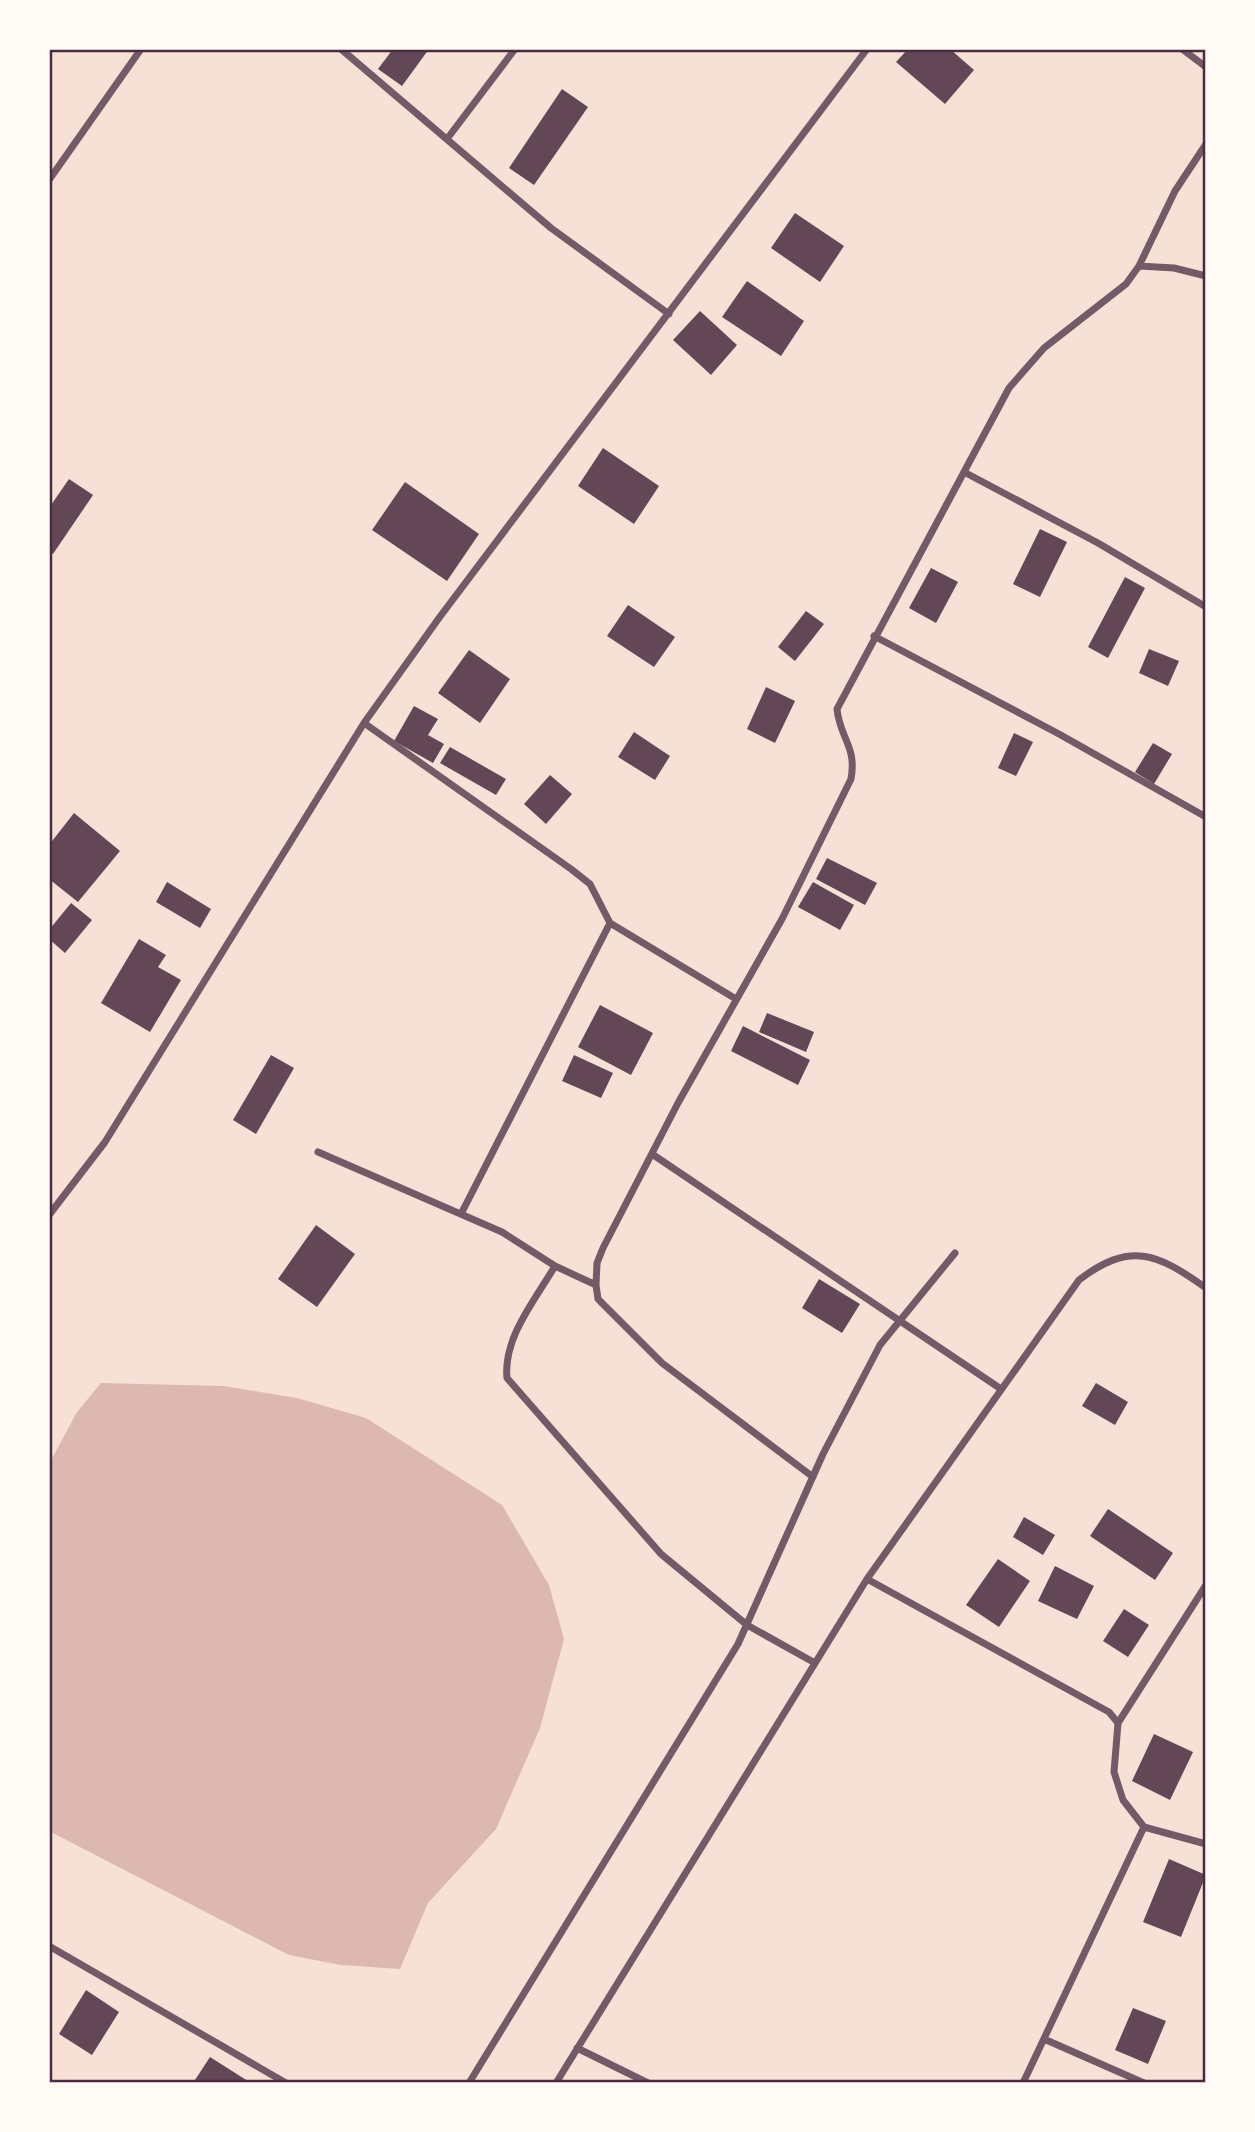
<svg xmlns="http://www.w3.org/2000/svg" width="1255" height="2132" viewBox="0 0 1255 2132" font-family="'PT Sans',sans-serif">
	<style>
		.water { fill: #dcb8b0 }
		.building { fill: #644757 }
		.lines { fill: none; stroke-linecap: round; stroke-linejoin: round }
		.minor { stroke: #755966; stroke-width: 7 }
		.neatline { fill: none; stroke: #4a2c40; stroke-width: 2.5 }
	</style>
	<rect width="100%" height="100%" fill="#f7e1d7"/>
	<path class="water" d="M101 1383 223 1386 297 1398 366 1418 502 1505 549 1585 564 1639 540 1728 496 1829 428 1903 400 1969 341 1965 289 1955 49 1831V1464L77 1412Z"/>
	<path class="building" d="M393 49H429L402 86 378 69Z
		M908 49H950L974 70 945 104 896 62Z
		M562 89 588 107 534 185 509 168Z
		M795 213 844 246 820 282 771 248Z
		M747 281 804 321 781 356 722 317Z
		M700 311 737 345 711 375 673 340Z
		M603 448 659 486 634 524 578 486Z
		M69 479 93 495 53 554 49 551V508Z
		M405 482 479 534 447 581 372 530Z
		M1040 529 1067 542 1040 597 1013 584Z
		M931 568 958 582 936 623 909 608Z
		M1125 577 1145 588 1108 658 1088 647Z
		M628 605 675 637 654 667 607 636Z
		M806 611 824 624 795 661 778 647Z
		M1149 649 1179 661 1168 686 1139 673Z
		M469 650 510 679 480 723 438 693Z
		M766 687 795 701 775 743 747 729Z
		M414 706 438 719 428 735 444 744 433 763 394 741Z
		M634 732 670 756 655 780 618 757Z
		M1014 733 1033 742 1016 776 998 768Z
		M1153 743 1172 754 1154 784 1135 772Z
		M450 747 506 779 496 795 440 763Z
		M550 775 572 794 546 824 524 804Z
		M74 813 120 851 78 902 49 879V845Z
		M827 858 877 883 865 905 816 879Z
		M167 882 211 909 200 928 156 902Z
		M813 882 854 905 840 930 798 907Z
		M71 903 92 920 65 953 49 939V930Z
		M139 939 166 955 158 967 181 980 150 1032 101 1003Z
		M600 1005 653 1033 631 1075 578 1047Z
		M767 1013 814 1032 806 1052 759 1032Z
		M743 1026 810 1060 798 1085 731 1051Z
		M271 1055 294 1068 256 1134 233 1120Z
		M574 1055 613 1073 601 1098 562 1081Z
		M316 1225 355 1254 317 1307 278 1279Z
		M819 1279 860 1304 842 1333 802 1308Z
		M1096 1383 1128 1402 1115 1425 1082 1406Z
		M1108 1509 1173 1553 1155 1580 1090 1536Z
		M1024 1517 1055 1535 1043 1555 1013 1537Z
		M998 1559 1030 1581 999 1627 966 1605Z
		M1055 1566 1094 1586 1077 1619 1038 1601Z
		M1124 1609 1149 1625 1128 1657 1103 1641Z
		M1154 1734 1193 1752 1170 1800 1132 1781Z
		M1169 1859 1206 1875 1181 1937 1143 1922Z
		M86 1990 119 2012 92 2055 59 2034Z
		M1133 2008 1166 2021 1148 2064 1115 2050Z
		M210 2057 251 2083H193Z"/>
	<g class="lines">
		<path class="minor" d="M341 49 551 228 669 314
			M1182 49 1206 67
			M447 139 515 49
			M49 180 141 49
			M1139 266 1174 268 1206 276
			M964 472 1098 543 1206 607
			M874 636 1059 734 1206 817
			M364 723 571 869 590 884 610 923 736 999
			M318 1152 502 1232 555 1266 596 1285
			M652 1154 1001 1389
			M461 1214 610 923
			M49 1215 105 1142 364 723 439 618 867 49
			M555 1266C535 1300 503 1338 507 1378L661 1554 747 1625 815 1663
			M813 1477 662 1363 598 1299 596 1285 597 1263 603 1248 678 1103 782 919 851 779C857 746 840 739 837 709L1009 388 1044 348 1126 284 1139 266 1175 191 1206 144
			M867 1579 1109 1712 1118 1723 1114 1772 1123 1800 1144 1827 1206 1844
			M1118 1723 1206 1585
			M49 1946 286 2083
			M1044 2039 1144 2083
			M577 2048 648 2083
			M469 2083 738 1644 823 1454 880 1345 955 1253
			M556 2083 867 1579 1079 1280C1130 1241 1157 1253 1206 1288
			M1023 2083 1144 1827"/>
	</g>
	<rect width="1255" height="2132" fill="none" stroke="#fffaf5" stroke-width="102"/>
	<rect x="51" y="51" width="1153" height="2030" class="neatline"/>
</svg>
